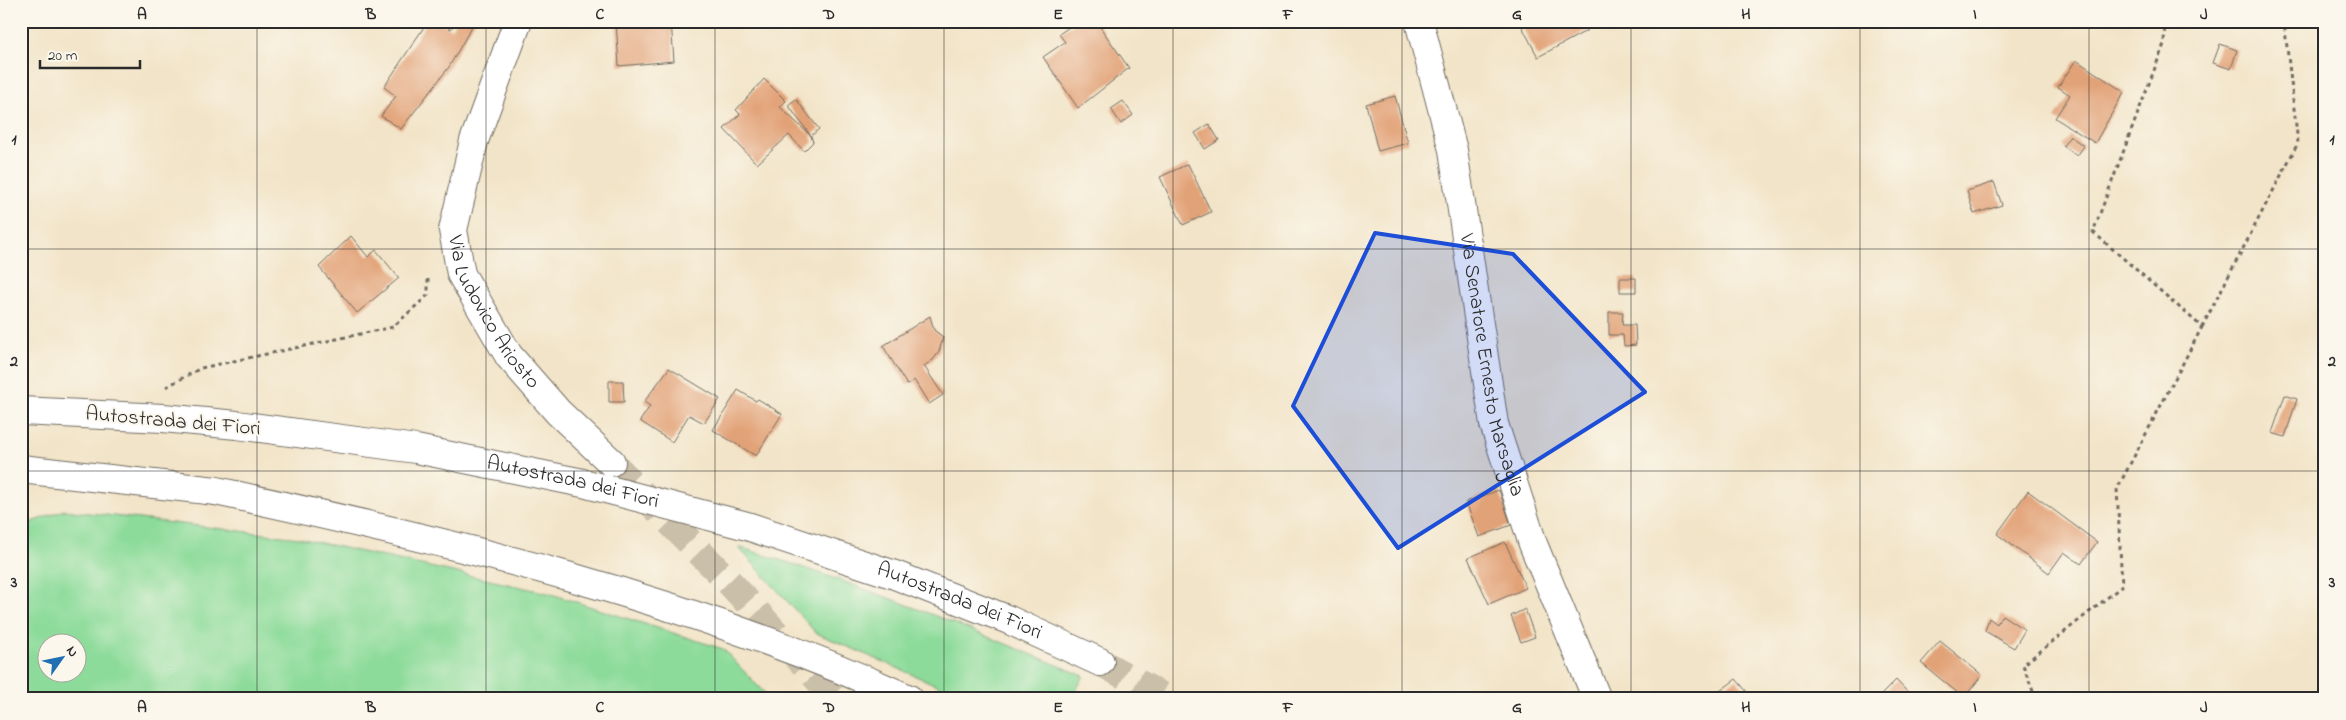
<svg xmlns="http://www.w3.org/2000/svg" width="2346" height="720" viewBox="0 0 2346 720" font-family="'Indie Flower',sans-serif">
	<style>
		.green { fill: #8cdb9a; stroke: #5c8362; fill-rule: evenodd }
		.building { fill: #e2a277 }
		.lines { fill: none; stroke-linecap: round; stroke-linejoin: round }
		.tertiary-tunnel { stroke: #cabfa9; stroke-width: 28; stroke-dasharray: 28 14; stroke-linecap: butt }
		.motorway-tunnel { stroke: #cabfa9; stroke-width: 28; stroke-dasharray: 28 14; stroke-linecap: butt }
		.tertiary-casing { stroke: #716c62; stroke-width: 30 }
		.motorway-casing { stroke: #716c62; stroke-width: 30 }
		.path { stroke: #716c62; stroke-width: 3; stroke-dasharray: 4 4; stroke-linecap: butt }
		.tertiary { stroke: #fff; stroke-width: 28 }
		.motorway { stroke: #fff; stroke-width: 28 }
		.motorway-bridge-casing { stroke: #716c62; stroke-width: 30; stroke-linecap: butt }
		.motorway-bridge { stroke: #fff; stroke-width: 28 }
		.marked { fill: #1d4ed8; fill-opacity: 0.2; stroke: #1d4ed8; stroke-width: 4; stroke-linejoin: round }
		.grid { fill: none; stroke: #2b2b2b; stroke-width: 1; stroke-opacity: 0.55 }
		.labels { text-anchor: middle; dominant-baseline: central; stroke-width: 4; stroke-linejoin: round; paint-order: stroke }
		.street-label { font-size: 21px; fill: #2b2b2b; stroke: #fbf7ec }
		.neatline { fill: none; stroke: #2b2b2b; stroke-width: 2 }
		.grid-label { font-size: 16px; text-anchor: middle; font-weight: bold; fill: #2b2b2b }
	</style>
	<rect width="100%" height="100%" fill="#fbf7ec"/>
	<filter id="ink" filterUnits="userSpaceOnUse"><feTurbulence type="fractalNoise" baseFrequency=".02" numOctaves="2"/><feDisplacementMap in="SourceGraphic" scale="10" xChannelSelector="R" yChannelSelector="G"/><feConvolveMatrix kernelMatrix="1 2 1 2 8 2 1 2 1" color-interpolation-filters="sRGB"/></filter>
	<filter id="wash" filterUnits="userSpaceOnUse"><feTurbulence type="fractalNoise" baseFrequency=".0096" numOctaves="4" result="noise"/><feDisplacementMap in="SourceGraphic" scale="20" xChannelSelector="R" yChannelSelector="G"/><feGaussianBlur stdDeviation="1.12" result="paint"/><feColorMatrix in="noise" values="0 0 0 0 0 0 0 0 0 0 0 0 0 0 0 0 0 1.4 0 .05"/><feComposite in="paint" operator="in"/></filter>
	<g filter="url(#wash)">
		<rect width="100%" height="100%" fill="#f2e4c8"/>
		<path class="green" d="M64 510 299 538 548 593 723 649 770 699H21V526ZM48 642H78V672H48Z
			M738 547C856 582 970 629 1084 676L1071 699H969L816 633Z"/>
		<g id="blocks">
			<path class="building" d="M428 21H438L451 29 456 21H475L449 67 401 129 381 116 396 96 384 87Z
				M616 21H671L674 61 619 66Z
				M1078 21H1096L1129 68 1078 108 1043 57 1065 42 1059 34Z
				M1519 21H1583L1588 30 1538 57Z
				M2220 44 2237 50 2231 69 2213 63Z
				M2076 60 2124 92 2095 143 2055 118 2070 95 2058 87Z
				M764 79 786 101 780 107 811 136 813 142 804 151 789 135 757 164 724 129 740 114 736 110Z
				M1395 96 1408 143 1378 151 1366 104Z
				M796 99 819 129 811 136 788 105Z
				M1123 101 1133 115 1121 124 1111 109Z
				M1209 124 1219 140 1205 149 1195 133Z
				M2070 136 2084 146 2077 156 2063 146Z
				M1188 164 1211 212 1183 225 1160 177Z
				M1994 182 2002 205 1974 214 1967 191Z
				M351 236 368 257 376 250 399 278 357 313 319 267Z
				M1620 278H1636V292H1620Z
				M1609 312H1623L1622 325H1635L1636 345 1624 346 1623 335H1609Z
				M930 316 934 330 943 337 939 352 933 360 924 366 943 395 929 404 914 380 907 385 883 346Z
				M669 368 720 399 704 423 689 415 672 442 640 421 650 406 644 402Z
				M609 381H623L624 402H609Z
				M738 390 756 401 758 399 782 414 756 456 713 430Z
				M2285 395 2297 399 2285 437 2272 433Z
				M1499 490 1511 525 1479 537 1466 502Z
				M2028 491 2097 542 2081 564 2064 552 2049 573 1997 534Z
				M1505 542 1526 588 1489 604 1468 558Z
				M1525 609 1535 637 1521 642 1511 616Z
				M2002 615 2025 630 2014 648 1985 631 1989 618 1997 624Z
				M1940 641 1982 675 1964 698 1921 663Z
				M1736 679 1748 693 1741 699 1712 697Z
				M1896 680 1914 699H1883L1880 696Z"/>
		</g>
	</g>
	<g filter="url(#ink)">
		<use href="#blocks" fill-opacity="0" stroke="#716c62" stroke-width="1"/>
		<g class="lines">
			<path class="tertiary-tunnel" d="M611 462 730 583 836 699"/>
			<path class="motorway-tunnel" d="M1100 662 1167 699"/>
			<g class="tertiary-casing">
				<g id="tertiary">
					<path id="s1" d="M518 21 474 141 453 230 461 274 509 356 558 412 611 462"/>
					<path id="s2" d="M1419 21 1453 150 1494 424 1533 544 1597 699"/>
				</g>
			</g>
			<g class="motorway-casing">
				<g id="motorway">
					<path id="s3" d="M237 425 416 449 583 483 747 526 895 575 1009 620 1100 662"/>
					<path d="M216 491C452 542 688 598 909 699"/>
				</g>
			</g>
			<path class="path" d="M2202 327 2298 143 2284 21
				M166 387 201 368 393 327 428 295V279
				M2036 699 2023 665 2122 586 2117 489 2202 327 2093 232 2164 44 2165 21"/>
			<use href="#tertiary" class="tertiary"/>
			<use href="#motorway" class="motorway"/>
			<g class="motorway-bridge-casing">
				<path id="motorway-bridge" d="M21 411 163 418 237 425
					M21 469 216 491"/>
			</g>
			<use href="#motorway-bridge" class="motorway-bridge"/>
		</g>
	</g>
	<path class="marked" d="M1375 233 1513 254 1645 392 1398 548 1293 406Z"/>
	<path class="grid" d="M257 21V699M486 21V699M715 21V699M944 21V699M1173 21V699M1402 21V699M1631 21V699M1860 21V699M2089 21V699M21 249H2325M21 471H2325"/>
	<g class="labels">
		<g class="street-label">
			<text stroke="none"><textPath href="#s1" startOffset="312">Via Ludovico Ariosto</textPath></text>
			<text stroke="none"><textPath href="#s2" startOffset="352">Via Senatore Ernesto Marsaglia</textPath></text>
			<text transform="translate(173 422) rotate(5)">Autostrada dei Fiori</text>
			<text stroke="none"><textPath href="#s3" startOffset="341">Autostrada dei Fiori</textPath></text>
			<text stroke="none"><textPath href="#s3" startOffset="746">Autostrada dei Fiori</textPath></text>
		</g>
	</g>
	<rect width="2346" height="720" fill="none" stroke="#fbf7ec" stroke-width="55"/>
	<g transform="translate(62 658) rotate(57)"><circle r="24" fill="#fbf7ec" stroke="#a8a59f"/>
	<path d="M0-4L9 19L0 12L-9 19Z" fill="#1f6fb2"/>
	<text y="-8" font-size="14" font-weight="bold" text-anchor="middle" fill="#2b2b2b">N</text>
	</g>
	<path d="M40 60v8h100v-8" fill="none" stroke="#2b2b2b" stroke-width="2.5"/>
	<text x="48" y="60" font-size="15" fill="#2b2b2b" stroke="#fbf7ec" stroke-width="4" paint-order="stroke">20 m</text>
	<rect x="28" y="28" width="2290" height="664" class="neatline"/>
	<g class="grid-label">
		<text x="142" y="19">A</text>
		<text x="371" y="19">B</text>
		<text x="600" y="19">C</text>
		<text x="829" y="19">D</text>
		<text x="1058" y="19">E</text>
		<text x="1288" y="19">F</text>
		<text x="1517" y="19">G</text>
		<text x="1746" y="19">H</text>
		<text x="1975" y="19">I</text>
		<text x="2204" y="19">J</text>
		<text x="14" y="144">1</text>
		<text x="2332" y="144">1</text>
		<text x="14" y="366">2</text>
		<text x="2332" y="366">2</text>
		<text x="14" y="587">3</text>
		<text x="2332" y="587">3</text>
		<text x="142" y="712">A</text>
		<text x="371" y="712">B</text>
		<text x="600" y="712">C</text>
		<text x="829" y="712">D</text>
		<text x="1058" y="712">E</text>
		<text x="1288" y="712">F</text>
		<text x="1517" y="712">G</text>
		<text x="1746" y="712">H</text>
		<text x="1975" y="712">I</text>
		<text x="2204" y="712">J</text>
	</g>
</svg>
